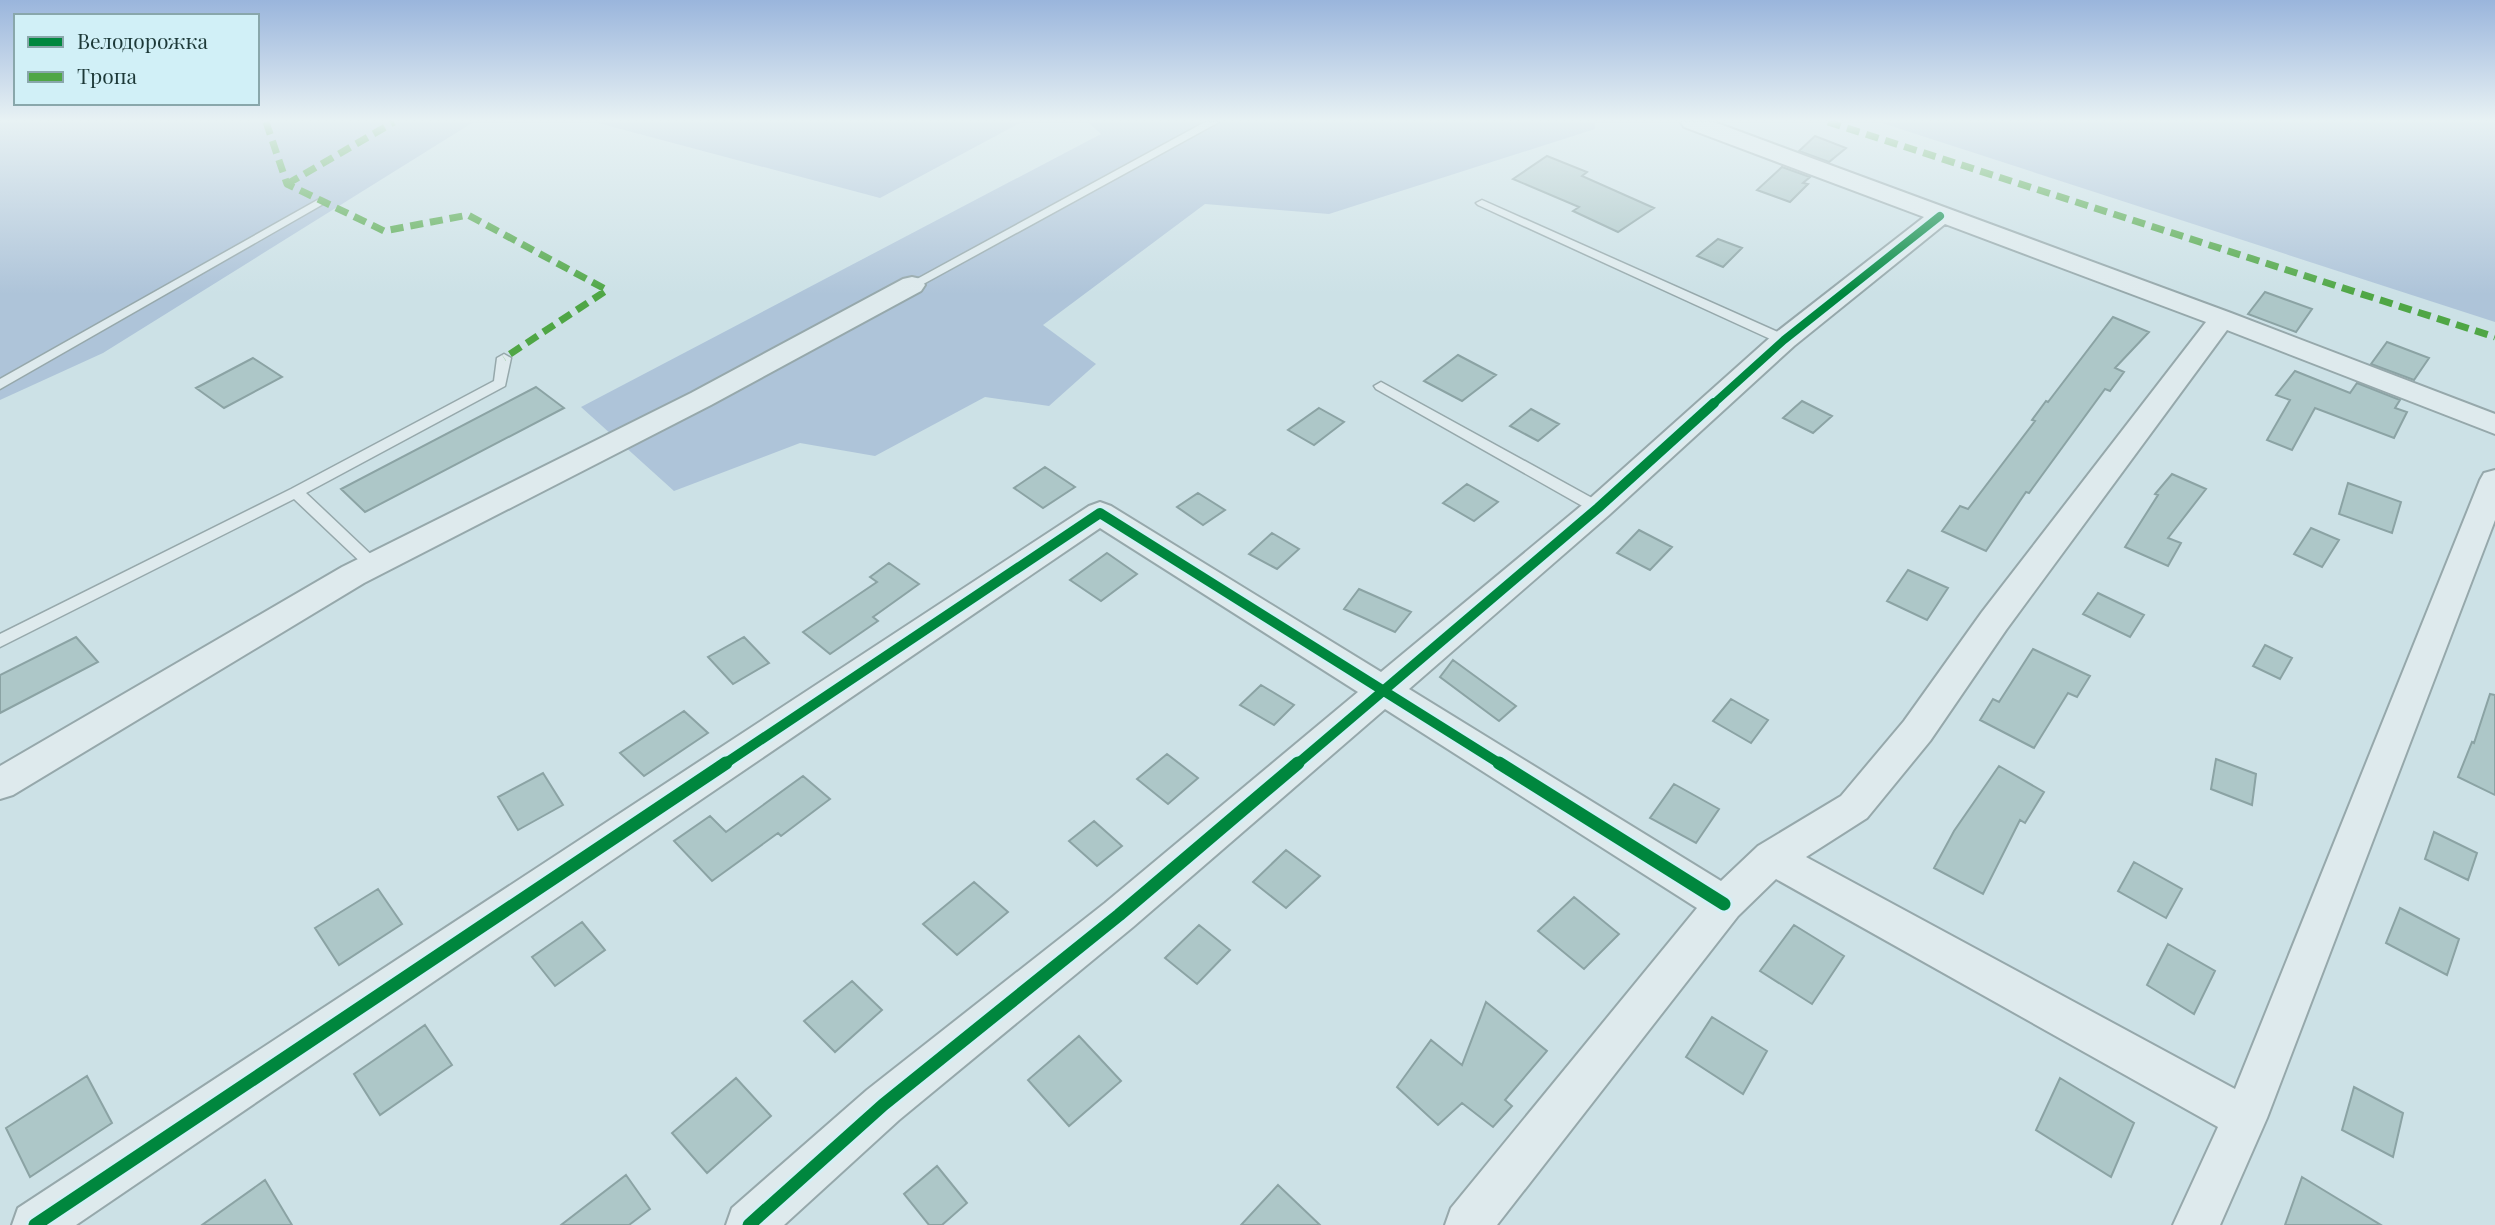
<svg xmlns="http://www.w3.org/2000/svg" width="2495" height="1225" viewBox="0 0 2495 1225" font-family="'Playfair Display',serif">
	<style>
		.green { fill: #aec4d9 }
		.building { fill: #adc7c8; stroke: #8ba3a4; stroke-width: 2 }
		.lines { fill: none; stroke-linecap: round; stroke-linejoin: round }
		.service-casing { stroke: #96a8ab; stroke-width: 3 }
		.minor-casing { stroke: #96a8ab; stroke-width: 4 }
		.service { fill: #deeaed; fill-rule: evenodd }
		.minor { fill: #deeaed; fill-rule: evenodd }
		.quiet { stroke: #4fa645; stroke-width: 7; stroke-dasharray: 13 7; stroke-linecap: butt }
		.cycleway-far2-casing { stroke: #d1f0f7; stroke-width: 11 }
		.cycleway-far1-casing { stroke: #d1f0f7; stroke-width: 15 }
		.cycleway-casing { stroke: #d1f0f7; stroke-width: 18 }
		.cycleway-far2 { stroke: #00873e; stroke-width: 8 }
		.cycleway-far1 { stroke: #00873e; stroke-width: 10 }
		.cycleway { stroke: #00873e; stroke-width: 13 }
	</style>
	<rect width="100%" height="100%" fill="#cce1e6"/>
	<path class="green" d="M0 123H472L103 353 0 400Z
		M598 123H1020L880 198Z
		M1089 123H1595V129L1329 214 1205 204 1043 325 1096 364 1049 406 985 397 875 456 800 443 674 491 581 407 1101 134Z
		M1882 123H2495V322Z"/>
	<path class="building" d="M1815 136 1846 148 1829 162 1799 151Z
		M1547 156 1587 172 1582 176 1654 208 1618 232 1573 211 1579 207 1513 179Z
		M1782 167 1810 177 1803 183 1808 184 1790 202 1757 190Z
		M1718 239 1742 248 1723 267 1697 256Z
		M2265 292 2312 309 2296 332 2248 314Z
		M2113 317 2149 332 2115 368 2124 372 2110 391 2105 389 2029 493 2026 492 1986 551 1942 531 1960 506 1968 509 2035 421 2032 420 2046 401 2048 402Z
		M2387 342 2429 358 2414 380 2371 364Z
		M1458 355 1496 375 1462 401 1424 381Z
		M253 358 282 377 224 408 196 388Z
		M2295 371 2350 393 2357 383 2400 400 2395 408 2407 412 2394 438 2315 408 2292 450 2267 440 2290 400 2276 395Z
		M536 387 564 408 365 512 341 489Z
		M1802 401 1832 416 1813 433 1783 418Z
		M1319 408 1344 422 1314 445 1288 430Z
		M1531 409 1559 424 1538 441 1510 426Z
		M1045 467 1075 487 1043 508 1014 488Z
		M2172 474 2206 489 2168 538 2181 543 2168 566 2125 547 2158 495 2155 494Z
		M2348 483 2401 502 2392 533 2339 514Z
		M1467 484 1498 502 1474 521 1443 503Z
		M1198 493 1225 510 1203 525 1177 507Z
		M2311 528 2339 540 2322 567 2294 554Z
		M1639 530 1672 547 1650 570 1617 553Z
		M1272 533 1299 549 1277 569 1249 554Z
		M1107 553 1137 574 1101 601 1070 580Z
		M889 563 919 584 873 617 878 621 830 654 803 632 877 582 870 577Z
		M1908 570 1948 588 1927 620 1887 601Z
		M1359 589 1411 612 1395 632 1344 609Z
		M2098 593 2144 615 2130 637 2083 614Z
		M76 637 98 662 0 713V675Z
		M744 637 769 663 733 684 708 657Z
		M2265 645 2292 658 2280 679 2253 666Z
		M2033 649 2090 676 2077 697 2068 693 2034 748 1980 720 1993 699 1999 702Z
		M1453 660 1516 706 1499 721 1440 677Z
		M1261 685 1294 705 1274 725 1240 705Z
		M2490 694 2495 695V795L2458 777 2472 742 2474 743Z
		M1731 699 1768 720 1751 743 1713 721Z
		M684 711 708 733 644 776 620 753Z
		M1167 754 1198 778 1168 804 1137 779Z
		M2216 759 2256 774 2252 805 2211 789Z
		M1999 766 2044 792 2025 823 2020 820 1983 894 1934 868 1954 831Z
		M543 773 563 805 518 830 498 797Z
		M803 776 830 799 781 836 778 833 712 881 674 841 710 816 726 832Z
		M1674 784 1719 809 1696 843 1650 818Z
		M1094 821 1122 846 1097 866 1069 841Z
		M2434 832 2477 853 2468 880 2425 859Z
		M1286 850 1320 876 1286 908 1253 882Z
		M2134 862 2182 889 2166 918 2118 891Z
		M974 882 1008 912 957 955 923 924Z
		M378 889 402 924 339 965 315 928Z
		M1574 897 1619 934 1584 969 1538 931Z
		M2400 908 2459 939 2447 975 2386 943Z
		M582 922 605 950 555 986 532 957Z
		M1199 925 1230 950 1197 984 1165 958Z
		M1794 925 1844 956 1812 1004 1760 971Z
		M2168 944 2215 971 2194 1014 2147 985Z
		M852 981 882 1010 835 1052 804 1021Z
		M1486 1002 1547 1051 1505 1100 1512 1106 1493 1127 1462 1103 1438 1125 1397 1087 1431 1040 1462 1065Z
		M1712 1017 1767 1051 1743 1094 1686 1057Z
		M425 1025 452 1065 380 1115 354 1074Z
		M1079 1036 1121 1081 1069 1126 1028 1080Z
		M87 1076 112 1123 30 1177 6 1128Z
		M736 1078 771 1116 707 1173 672 1133Z
		M2060 1078 2134 1123 2111 1177 2036 1130Z
		M2354 1087 2403 1113 2393 1157 2342 1130Z
		M937 1166 967 1203 942 1225H929L904 1194Z
		M626 1175 650 1209 629 1225H561Z
		M2302 1177 2381 1225H2285Z
		M265 1180 292 1225H202Z
		M1278 1185 1320 1225H1241Z"/>
	<g class="lines">
		<g class="service-casing">
			<path id="service" d="M1205 122H1219L916 288H908L906 285Z
				M321 198 327 201 325 203 0 389V379Z
				M1482 200 1789 337 1790 340 1784 344 1779 343 1478 205 1476 203Z
				M504 354 511 358 505 386 306 493 378 561 381 565 378 569H368L294 499 0 647V634L291 489 494 381 497 358Z
				M1381 382 1603 504 1605 508 1598 513 1593 512 1376 389 1374 386Z"/>
		</g>
		<g class="minor-casing">
			<path id="minor" d="M1681 122H1714L2231 313 2495 414V434L2227 330 2006 630 1930 741 1867 818 1806 857 2235 1089 2480 480 2484 473 2495 470V520L2267 1118 2220 1225H2173L2218 1127 1776 879 1738 916 1497 1225H1445L1451 1208 1697 908 1385 709 1133 927 899 1120 784 1225H726L732 1208 867 1090 1105 903 1358 692 1100 528 76 1225H12L18 1208 1089 506 1100 502 1111 506 1381 672 1587 501 1774 334 1924 217 1684 127ZM1945 224 2206 322 1982 612 1904 721 1841 796 1758 846 1721 881 1409 689 1609 515 1794 346Z
				M912 277 921 279 925 285 921 291 711 405 364 583 13 795 0 799V766L342 567 691 393 903 279Z"/>
		</g>
		<use href="#service" class="service"/>
		<use href="#minor" class="minor"/>
		<path class="quiet" d="M266 122 287 184 384 231 468 215 607 290 504 358
			M1828 122 2495 337
			M287 184 394 122"/>
		<g class="cycleway-far2-casing">
			<path id="cycleway-far2" d="M1712 405 1784 340 1940 216"/>
		</g>
		<g class="cycleway-far1-casing">
			<path id="cycleway-far1" d="M723 765 1100 513 1502 765
				M1296 765 1598 508 1714 403"/>
		</g>
		<g class="cycleway-casing">
			<path id="cycleway" d="M1499 763 1724 904
				M35 1225 726 763
				M749 1225 883 1105 1119 915 1298 763"/>
		</g>
		<use href="#cycleway-far2" class="cycleway-far2"/>
		<use href="#cycleway-far1" class="cycleway-far1"/>
		<use href="#cycleway" class="cycleway"/>
	</g>
	<linearGradient id="sky" x2="0" y2="1"><stop stop-color="#9ab5dc"/><stop offset="0.41" stop-color="#e8f2f4"/><stop offset="1" stop-color="#e8f2f4" stop-opacity="0"/></linearGradient>
	<rect width="2495" height="294" fill="url(#sky)"/>
	<rect x="14" y="14" width="245" height="91" fill="#d1f0f7" stroke="#89a7ab" stroke-width="2"/>
	<rect x="28" y="37" width="35" height="10" fill="#00873e" stroke="#89a7ab" stroke-width="2"/>
	<text x="77" y="49" font-size="21" fill="#1d3938">Велодорожка</text>
	<rect x="28" y="72" width="35" height="10" fill="#4fa645" stroke="#89a7ab" stroke-width="2"/>
	<text x="77" y="84" font-size="21" fill="#1d3938">Тропа</text>
</svg>
